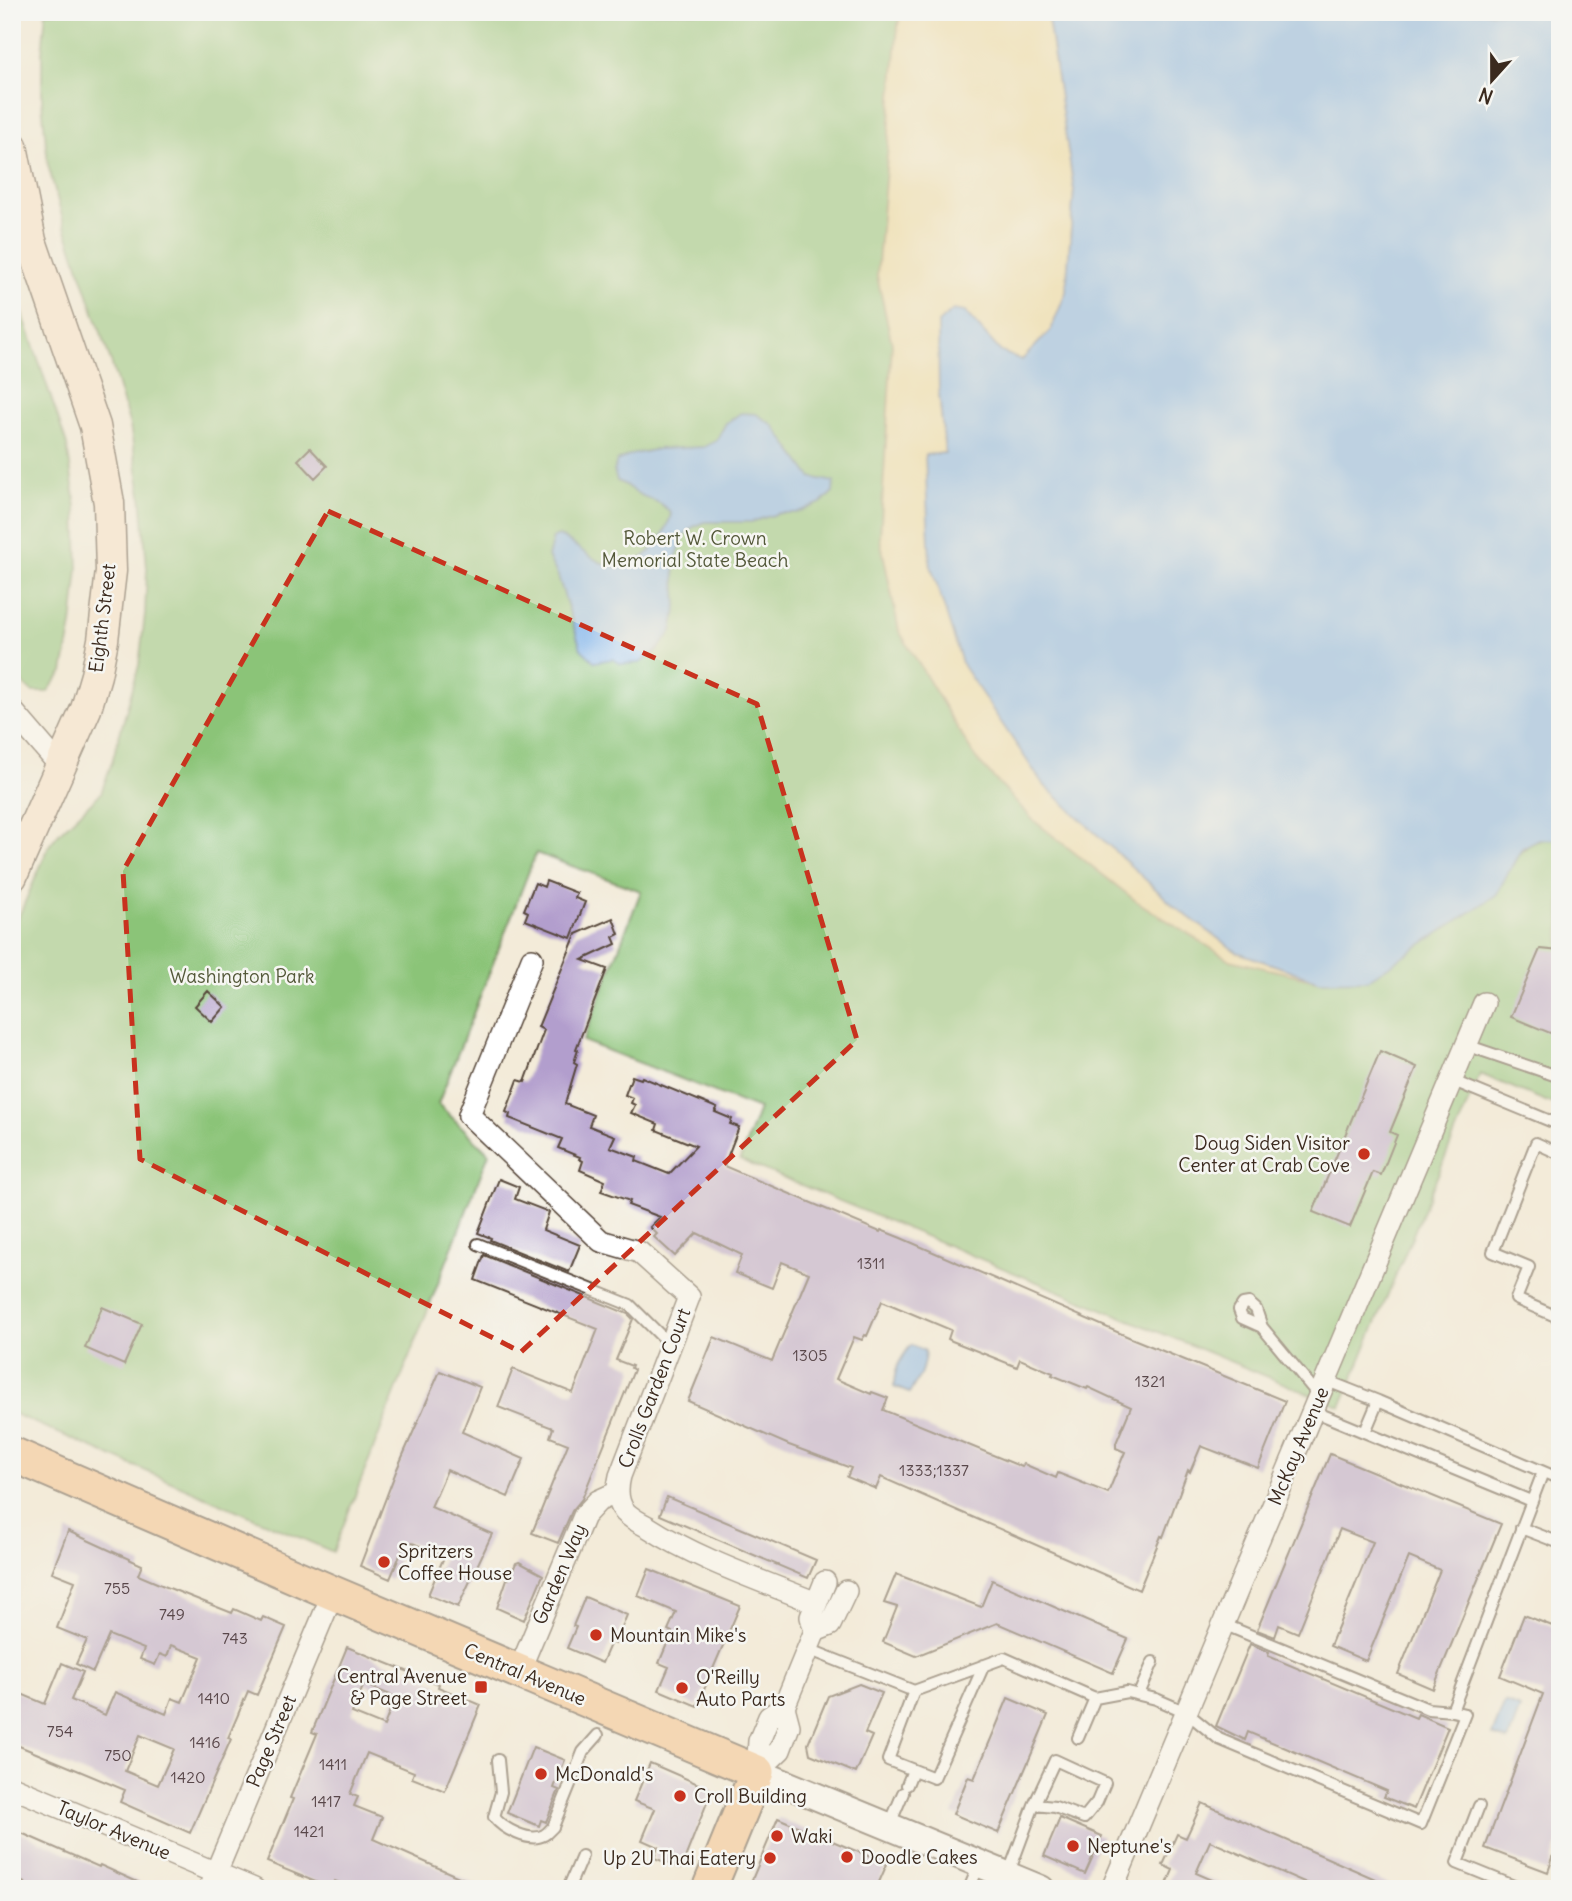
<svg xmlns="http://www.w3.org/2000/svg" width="1572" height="1901" viewBox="0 0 1572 1901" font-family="Delius,sans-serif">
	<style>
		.green { fill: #8bc478; stroke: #63774b; stroke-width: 2 }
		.sand { fill: #eeda9e; stroke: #94825e; stroke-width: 2 }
		.water { fill: #7eb2ec; stroke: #5c6e85; stroke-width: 2 }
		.building { fill: #b29ecd; fill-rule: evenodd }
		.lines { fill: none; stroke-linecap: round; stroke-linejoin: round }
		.service-casing { stroke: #57473a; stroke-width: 14 }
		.minor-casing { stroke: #57473a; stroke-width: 24 }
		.tertiary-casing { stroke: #57473a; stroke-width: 30 }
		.secondary-casing { stroke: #57473a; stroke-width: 33 }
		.primary-casing { stroke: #57473a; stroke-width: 37 }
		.service { stroke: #fff; stroke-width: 10 }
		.minor { stroke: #fff; stroke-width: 21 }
		.tertiary { stroke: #fff; stroke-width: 26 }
		.secondary { stroke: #fbe5cf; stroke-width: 30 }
		.primary { stroke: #f6be87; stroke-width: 33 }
		.marked { fill: none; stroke: #c8321e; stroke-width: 5; stroke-dasharray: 14 9; stroke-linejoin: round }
		.poi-dot { fill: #c8321e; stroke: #f6f6f2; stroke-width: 2.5 }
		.labels { text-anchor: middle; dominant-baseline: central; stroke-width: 5; stroke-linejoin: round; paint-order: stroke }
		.number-label { font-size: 16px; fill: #59474a }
		.park-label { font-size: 19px; fill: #535839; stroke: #f6f6f2 }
		.street-label { font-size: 19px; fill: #3b2a1e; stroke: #f6f6f2 }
		.poi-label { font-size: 19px; fill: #3b2a1e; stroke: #f6f6f2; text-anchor: start }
	</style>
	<rect width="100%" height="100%" fill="#f6f6f2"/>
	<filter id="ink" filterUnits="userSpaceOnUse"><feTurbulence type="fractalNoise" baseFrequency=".0143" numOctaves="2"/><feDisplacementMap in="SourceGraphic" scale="14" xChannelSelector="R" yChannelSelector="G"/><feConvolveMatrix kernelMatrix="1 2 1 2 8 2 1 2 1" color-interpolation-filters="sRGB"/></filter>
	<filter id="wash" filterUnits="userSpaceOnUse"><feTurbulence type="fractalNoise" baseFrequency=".00686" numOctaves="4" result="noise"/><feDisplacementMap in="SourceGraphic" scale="28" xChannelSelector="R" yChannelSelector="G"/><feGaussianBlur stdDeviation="1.57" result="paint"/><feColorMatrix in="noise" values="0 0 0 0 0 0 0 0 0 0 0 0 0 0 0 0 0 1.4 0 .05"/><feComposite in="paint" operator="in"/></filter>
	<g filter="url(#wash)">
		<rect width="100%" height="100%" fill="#f3ebd9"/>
		<path class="green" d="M46 12H1047L1001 352 945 453 930 563 963 666 1043 784 1496 895C1512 867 1521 833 1560 840V1107L1480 1074 1341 1407 740 1160 759 1109 583 1041 641 891 536 853 438 1104 489 1153 333 1552 12 1413V932L50 844 60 832 101 793 112 762 139 665 145 614 147 568 141 495 130 426 112 365 65 227 48 165 42 102V53Z
			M12 282 67 445 76 507 78 569 72 625 63 672 47 692H32L12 673Z"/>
		<path class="sand" d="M901 12H1047L1074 190 1066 292 1051 330 1022 360 1001 352 965 312 939 393 945 453 925 455 1043 784 1175 907 1237 952 1320 981 1230 960 1136 901 1033 820 976 759 899 631 880 538 892 344 877 276 898 25Z"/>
		<path class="water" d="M1047 12H1560V840L1539 839 1522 848 1496 895 1367 980 1320 981 1237 952 1175 907 1043 784 963 666 930 563 925 455 945 453 939 393 938 323 953 310 965 312 1001 352 1022 360 1051 330 1066 292 1074 190Z
			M741 413 756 414 773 425 811 477 834 482 833 492 821 503 796 513H780L751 522H705L693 527 684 536 674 564 677 606 672 631 657 651 640 663 621 664 613 659 595 662 581 649 558 576 548 557 553 538 559 536C574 543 585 555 600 562 634 578 664 544 671 514 660 499 652 502 637 493 629 489 626 484 617 481L614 471 617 461 630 455 658 449 704 447 716 441 726 423Z
			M911 1345 925 1351C924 1369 919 1379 909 1393L894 1387C894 1369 900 1359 911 1345Z
			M1505 1702 1520 1708 1508 1741 1492 1735Z"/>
		<g id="blocks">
			<path class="building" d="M310 448 327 466 315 478 298 460Z
				M546 881 577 893 575 898 585 902 571 938 525 920 528 912 524 910 535 883 544 887Z
				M613 918 619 934 613 937 616 944 582 960 607 969 576 1049 578 1050 574 1062 577 1064 565 1104 593 1115 589 1126 615 1136 610 1147 637 1157 636 1161 669 1174 696 1146 656 1130 658 1124 631 1113 635 1105 631 1103 633 1098 625 1095 632 1076 641 1079 642 1077 717 1108 715 1112 732 1119 730 1124 739 1127 724 1166 880 1232 881 1230 901 1238 1131 1338 1285 1401 1258 1468 1201 1446 1190 1472 1188 1470 1163 1537 1161 1536 1139 1590 881 1477 876 1489 847 1477 851 1468 789 1445 688 1401 714 1337 772 1361 809 1273 782 1262 772 1288 735 1273 742 1255 697 1233 675 1256 654 1237 657 1234 650 1227 660 1217 628 1205 630 1201 601 1191 605 1181 580 1170 583 1161 579 1159 580 1157 558 1148 562 1139 509 1118 510 1114 506 1112 518 1080 525 1082 544 1030 538 1027 576 934ZM882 1301 951 1330 948 1339 952 1341 1017 1367 1020 1359 1053 1373 1052 1375 1087 1389 1088 1387 1131 1407 1116 1443V1448L1125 1452 1108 1493 1058 1473 1056 1478 1024 1464 1022 1467 883 1410 888 1398 872 1392 871 1394 836 1379 854 1337 862 1340 865 1335 867 1336Z
				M1540 949 1560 951V1037L1511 1017Z
				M208 991 225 1007 212 1022 195 1006Z
				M1380 1051 1417 1067 1390 1132 1397 1135 1381 1175 1373 1172 1350 1227 1313 1212Z
				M499 1179 519 1187 515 1199 549 1212 543 1230 580 1245 569 1272 490 1240 491 1238 478 1233Z
				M484 1255 628 1314 633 1319 616 1360 632 1366 631 1368 634 1370 582 1499 572 1511 558 1543 532 1533 568 1444 550 1437 553 1428 498 1407 513 1369 573 1393 598 1329 475 1280Z
				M102 1307 142 1324 124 1365 85 1348Z
				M440 1371 480 1387 462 1432 524 1459 508 1497 447 1470 431 1507 492 1534 458 1607 428 1595 444 1557 415 1544 406 1541 390 1579 360 1566 397 1469Z
				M1330 1454 1501 1524 1433 1689 1398 1674 1440 1570 1409 1557 1366 1661 1330 1646 1373 1542 1340 1529 1298 1633 1279 1625 1275 1637 1257 1630Z
				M667 1497 816 1560 808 1578 660 1515Z
				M68 1531 142 1565 138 1575 164 1586 232 1613 234 1609 261 1621 263 1617 286 1627 257 1695 248 1691 228 1738 231 1739 190 1833 120 1802 125 1790 12 1743V1690L45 1704 62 1663 83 1672 71 1700 105 1715 115 1692 166 1714 172 1698 182 1702 201 1657 171 1645 167 1657 160 1654 155 1665 140 1659 144 1649 109 1635 93 1672 76 1664 87 1640 57 1628 75 1581 52 1572ZM140 1735 174 1749 158 1785 125 1771Z
				M519 1562 543 1575 524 1620 497 1608 507 1579H509L516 1563Z
				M649 1569 740 1606 697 1706 659 1690 669 1667 659 1663 672 1632 668 1630 676 1612 638 1596Z
				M896 1574 981 1607 992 1580 1128 1639 1113 1673 997 1623 916 1656 883 1642 897 1607 884 1603Z
				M585 1597 627 1615 615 1644 611 1642 602 1663 567 1648 576 1627 573 1626Z
				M1524 1615 1560 1629V1837L1548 1872 1485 1848 1543 1694 1500 1676Z
				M1250 1644 1269 1652 1268 1656 1416 1718 1418 1714 1448 1727 1414 1809 1384 1797 1387 1791 1248 1732 1245 1740 1216 1726Z
				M347 1647 439 1684 438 1687 481 1705 445 1791 412 1778 414 1772 367 1753 350 1794 358 1797 354 1806 382 1817 373 1839 486 1889H354L335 1881 332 1889H313L316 1882 267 1862 293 1799 290 1798 317 1734 312 1732ZM364 1684 395 1697 384 1726 352 1713Z
				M859 1684 882 1693 865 1733 872 1736 856 1773 810 1754 808 1744 828 1696Z
				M1008 1698 1048 1715 998 1833 953 1814 968 1777 974 1779Z
				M533 1747 565 1760 554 1788 559 1790 546 1822 541 1820 539 1826 507 1813Z
				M650 1763 712 1790 681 1868 654 1858 658 1847 642 1840 655 1809 634 1801Z
				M1202 1803 1398 1889H1320L1210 1841 1196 1873 1233 1889H1178L1167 1884 1173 1870 1163 1865 1177 1834 1186 1838Z
				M778 1818 887 1864 876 1889H748Z
				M1060 1818 1102 1836 1085 1874 1044 1856Z
				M19 1832 99 1867 100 1865 153 1889H22L25 1883 12 1878V1833L17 1835Z"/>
		</g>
	</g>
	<g filter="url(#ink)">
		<use href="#blocks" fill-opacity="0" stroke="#57473a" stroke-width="2"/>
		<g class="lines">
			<g class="service-casing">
				<path id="service" d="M1466 1045 1560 1077
					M1451 1080 1560 1125
					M1560 1154 1536 1143 1493 1252 1529 1267 1516 1299 1560 1318
					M478 1244 630 1305 670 1345
					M1262 1327 1256 1309 1249 1303 1243 1304 1239 1310 1242 1318 1262 1327 1319 1396
					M1325 1380 1378 1401
					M1313 1411 1531 1501
					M1365 1432 1378 1401 1560 1479
					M1521 1528 1560 1543
					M1223 1624 1428 1709 1452 1711 1543 1472
					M808 1649 914 1691 1004 1658 1095 1698 1127 1692 1156 1699 1186 1712 1219 1739 1421 1824 1465 1714 1452 1711
					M914 1691 888 1760 934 1778 984 1665
					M1139 1694 1153 1662
					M1078 1738 1095 1698
					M498 1760 501 1792 494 1817C503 1829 530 1843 544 1835 548 1833 550 1829 553 1827L583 1752 598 1735
					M907 1785 913 1770
					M1479 1806 1457 1863 1521 1889
					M889 1826 903 1793
					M1008 1875 1034 1805 1055 1807 1084 1818 1097 1802 1105 1783 1055 1760 1034 1805
					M568 1889 582 1856
					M969 1889 980 1863
					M1559 1889 1560 1887"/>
			</g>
			<g class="minor-casing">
				<path id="minor" d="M12 710 61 767
					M532 959 469 1115 601 1241 639 1252 689 1297 620 1476C617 1488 616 1501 625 1512 631 1518 640 1523 648 1527 699 1560 760 1580 816 1603
					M815 1631 830 1625 846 1591
					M519 1671 584 1516 598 1501 618 1492
					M757 1772 759 1741 769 1717 784 1707 815 1631 811 1617 825 1582
					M757 1772 780 1750 789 1726 784 1707
					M12 1787 254 1889
					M209 1889 333 1593
					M1112 1889 1484 1003"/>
			</g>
			<g class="tertiary-casing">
				<path id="tertiary" d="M757 1772 1041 1889"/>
			</g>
			<g class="secondary-casing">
				<path id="secondary" d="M12 146 31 241 95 426 109 503 111 571 103 640 96 675 86 709 12 876"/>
			</g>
			<g class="primary-casing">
				<path id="primary" d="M12 1454 333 1593 757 1772 709 1889"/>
			</g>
			<use href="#service" class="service"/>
			<use href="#minor" class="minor"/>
			<use href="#tertiary" class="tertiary"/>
			<use href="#secondary" class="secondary"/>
			<use href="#primary" class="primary"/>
		</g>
	</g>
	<path d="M0 0H1572V1901H0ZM328 511 757 704 857 1040 521 1352 140 1159 123 871Z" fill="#f3ebd9" fill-opacity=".55" fill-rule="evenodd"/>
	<path class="marked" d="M328 511 757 704 857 1040 521 1352 140 1159 123 871Z"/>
	<g class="poi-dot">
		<circle cx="1364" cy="1154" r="7"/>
		<circle cx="384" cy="1562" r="7"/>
		<circle cx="596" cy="1635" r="7"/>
		<rect x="474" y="1680" width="14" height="14" rx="3.5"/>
		<circle cx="682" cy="1688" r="7"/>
		<circle cx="541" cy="1774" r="7"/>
		<circle cx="680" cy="1796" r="7"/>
		<circle cx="777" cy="1836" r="7"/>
		<circle cx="1073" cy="1846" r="7"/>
		<circle cx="847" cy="1857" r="7"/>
		<circle cx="770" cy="1858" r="7"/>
	</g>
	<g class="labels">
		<g class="number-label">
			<text x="871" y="1263">1311</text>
			<text x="810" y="1355">1305</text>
			<text x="1150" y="1381">1321</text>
			<text x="934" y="1470">1333;1337</text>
			<text x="117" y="1588">755</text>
			<text x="172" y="1614">749</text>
			<text x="235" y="1638">743</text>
			<text x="214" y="1698">1410</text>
			<text x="60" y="1731">754</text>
			<text x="205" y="1742">1416</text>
			<text x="118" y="1755">750</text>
			<text x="333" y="1764">1411</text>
			<text x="188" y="1777">1420</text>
			<text x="326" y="1801">1417</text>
			<text x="309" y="1831">1421</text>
		</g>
		<g class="park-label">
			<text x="695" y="538">Robert W. Crown<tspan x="695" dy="22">Memorial State Beach</tspan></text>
			<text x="242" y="976">Washington Park</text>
		</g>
		<g class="street-label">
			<text transform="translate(102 618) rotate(-83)">Eighth Street</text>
			<text transform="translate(654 1388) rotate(-69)">Crolls Garden Court</text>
			<text transform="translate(1298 1446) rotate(-67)">McKay Avenue</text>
			<text transform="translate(559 1574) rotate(-67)">Garden Way</text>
			<text transform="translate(525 1674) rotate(23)">Central Avenue</text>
			<text transform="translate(271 1741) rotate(-67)">Page Street</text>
			<text transform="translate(114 1830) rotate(23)">Taylor Avenue</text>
		</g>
		<g class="poi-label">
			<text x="1350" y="1143" text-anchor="end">Doug Siden Visitor<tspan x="1350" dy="22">Center at Crab Cove</tspan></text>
			<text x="398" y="1551">Spritzers<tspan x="398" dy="22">Coffee House</tspan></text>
			<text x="610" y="1635">Mountain Mike's</text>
			<text x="467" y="1676" text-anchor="end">Central Avenue<tspan x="467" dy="22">&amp; Page Street</tspan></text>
			<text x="696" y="1677">O'Reilly<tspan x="696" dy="22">Auto Parts</tspan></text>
			<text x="555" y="1774">McDonald's</text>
			<text x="694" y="1796">Croll Building</text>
			<text x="791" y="1836">Waki</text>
			<text x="1087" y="1846">Neptune's</text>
			<text x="861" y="1857">Doodle Cakes</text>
			<text x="756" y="1858" text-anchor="end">Up 2U Thai Eatery</text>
		</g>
	</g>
	<rect width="1572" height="1901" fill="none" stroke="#f6f6f2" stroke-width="42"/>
	<g transform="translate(1492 80) rotate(201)" stroke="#f6f6f2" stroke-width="5" paint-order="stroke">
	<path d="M0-5L12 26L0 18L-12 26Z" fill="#3b2a1e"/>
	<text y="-10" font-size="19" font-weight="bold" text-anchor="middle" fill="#3b2a1e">N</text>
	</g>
</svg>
